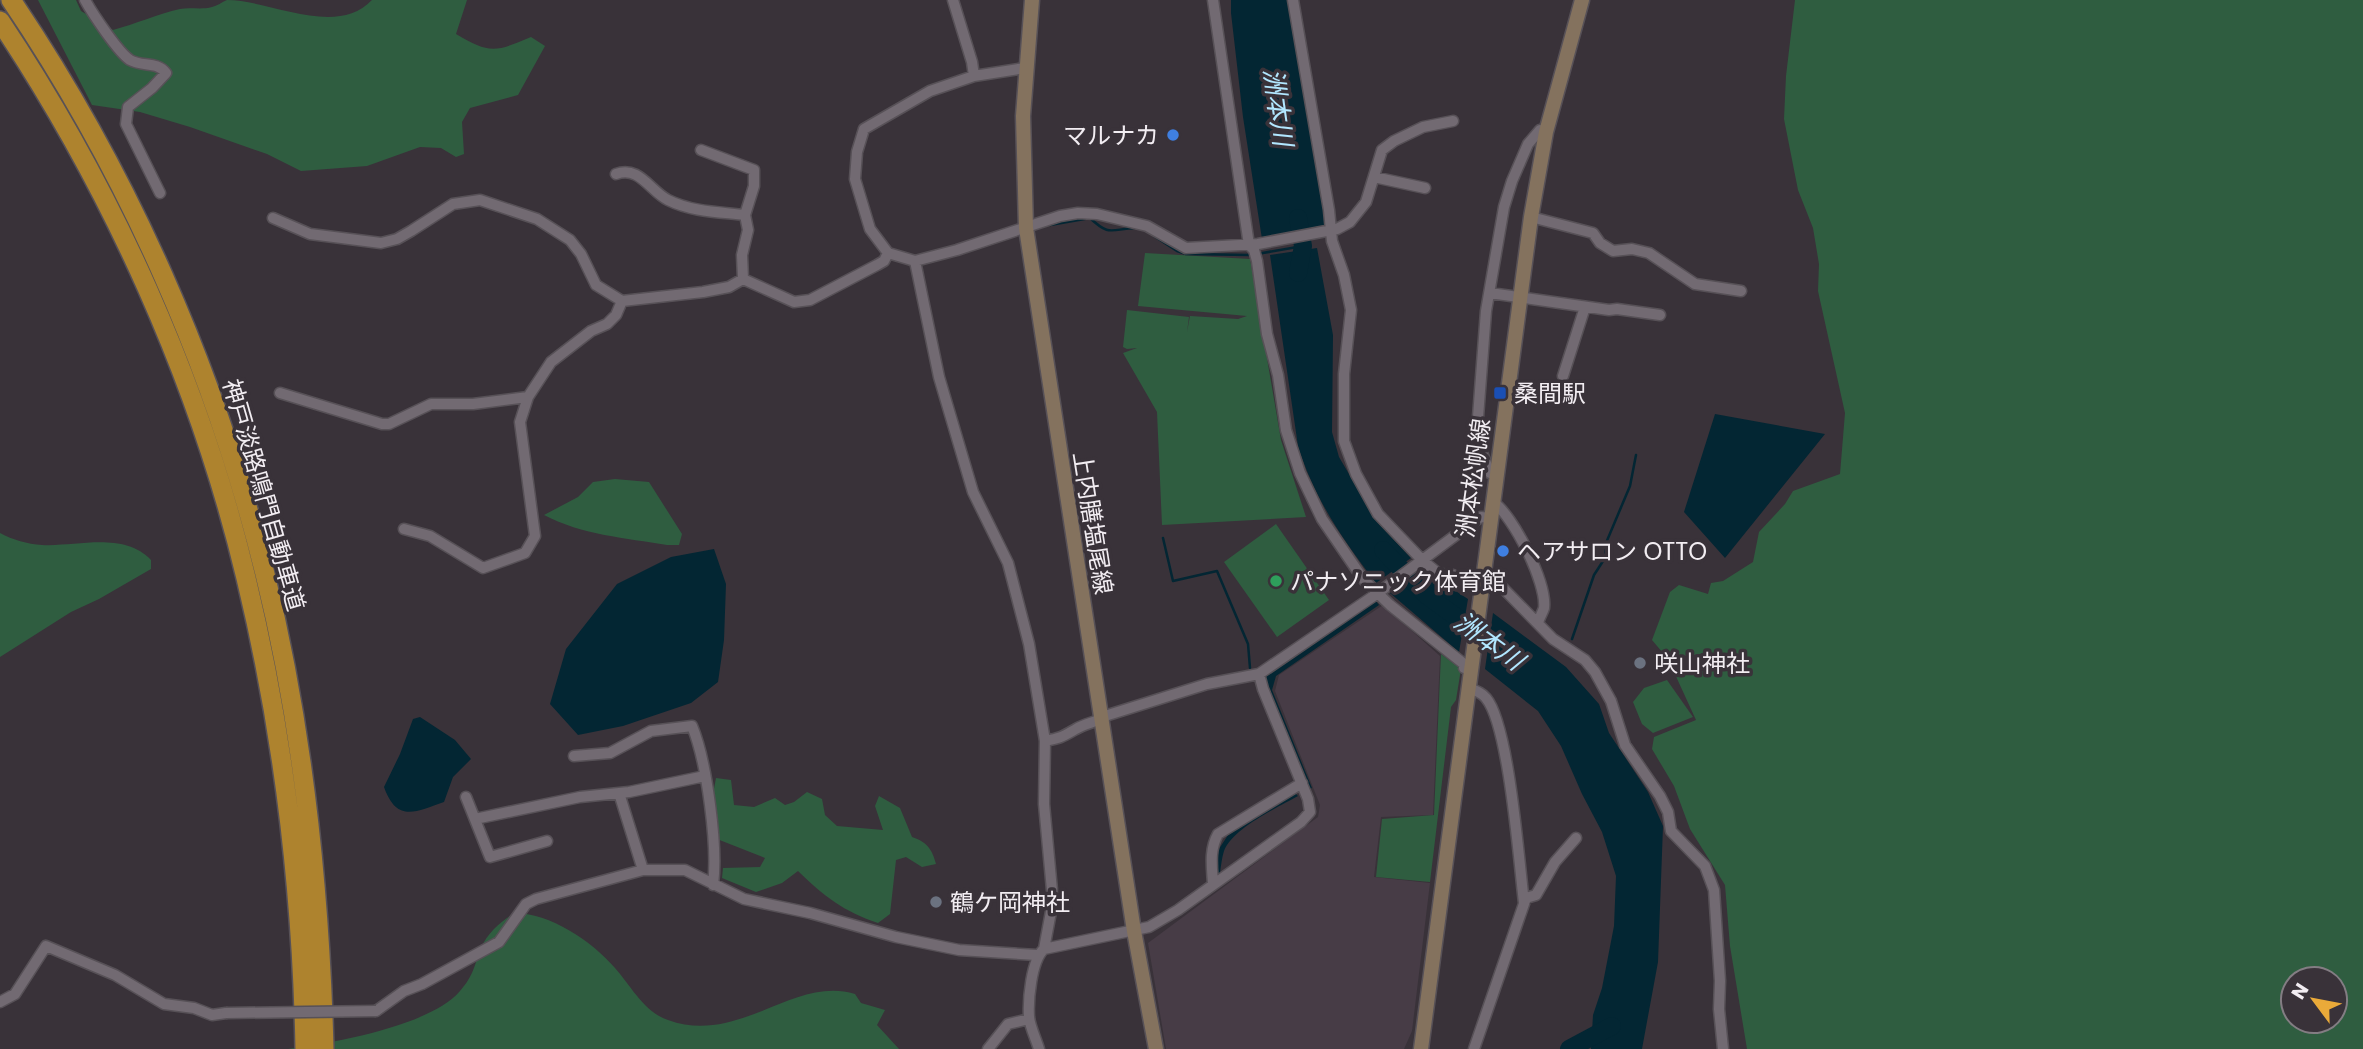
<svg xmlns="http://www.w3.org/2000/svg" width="2363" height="1049" viewBox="0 0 2363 1049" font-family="Poppins,'Noto Sans JP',sans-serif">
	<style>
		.built { fill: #473c46 }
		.green { fill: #2f5d40; fill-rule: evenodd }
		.water { fill: #032633 }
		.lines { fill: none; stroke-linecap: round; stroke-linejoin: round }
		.stream { stroke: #032633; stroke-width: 2.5 }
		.river { stroke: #032633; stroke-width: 18 }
		.minor-casing { stroke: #575157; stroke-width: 13 }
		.secondary-casing { stroke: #575157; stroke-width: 17 }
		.motorway-casing { stroke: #575157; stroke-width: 22 }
		.minor { stroke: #726a72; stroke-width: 10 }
		.secondary { stroke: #84725e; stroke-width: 14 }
		.motorway { stroke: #ae832e; stroke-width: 19 }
		.minor-bridge-casing { stroke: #575157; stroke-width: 13; stroke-linecap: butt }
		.minor-bridge { stroke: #726a72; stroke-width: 10 }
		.shop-dot { fill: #3f7fe0; stroke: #393239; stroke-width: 2.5 }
		.transit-dot { fill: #1a4fb4; stroke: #393239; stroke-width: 2.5 }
		.leisure-dot { fill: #2e9e5b; stroke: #393239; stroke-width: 2.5 }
		.worship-dot { fill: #6b7280; stroke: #393239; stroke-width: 2.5 }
		.labels { text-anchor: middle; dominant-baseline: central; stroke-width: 7; stroke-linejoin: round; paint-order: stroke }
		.poi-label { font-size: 24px; fill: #f2edf2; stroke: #393239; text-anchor: start }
		.street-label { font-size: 24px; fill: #f2edf2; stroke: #393239 }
		.water-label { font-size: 26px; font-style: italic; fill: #b2e7ff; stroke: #393239 }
	</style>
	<rect width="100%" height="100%" fill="#393239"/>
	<path class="built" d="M1383 605 1440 656 1433 815 1381 817 1374 877 1430 883 1412 1031 1404 1049H1166L1148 943 1318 817 1320 805 1275 691 1279 675Z"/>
	<path class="green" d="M38 0H76L81 11 113 30C135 24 158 14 180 9 190 7 202 10 212 7 217 6 222 2 227 0 270 0 336 38 372 0H467L456 34C489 54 496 52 531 37L545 46 518 95 470 108 462 122 464 154 456 157 441 148 420 147 367 166 301 171 267 154 190 127 140 112 92 105Z
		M1795 0H2363V1049H1747L1730 946 1725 885 1690 829 1674 786 1652 749 1654 737 1696 720 1668 659 1652 640 1670 592 1679 585 1708 594 1711 583 1723 581 1753 562 1759 532 1785 504 1793 491 1840 474 1845 413 1818 291 1819 264 1813 228 1798 190 1784 119 1786 76ZM2293 979H2335V1021H2293Z
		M1145 253 1250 259 1281 440 1306 517 1162 525 1157 412 1123 353 1137 348 1127 349 1123 347 1127 310 1189 317 1187 332 1190 316 1238 319 1247 316 1138 306Z
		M615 479 649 482 682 534 679 545H667C626 538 582 535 544 515L578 497 593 482Z
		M1276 524 1329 600 1277 637 1224 562Z
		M0 533C13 540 27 544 42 545 77 547 123 531 151 560V569L99 599 71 612 0 657Z
		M1441 654 1461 669 1456 700 1451 707 1430 882 1376 877 1382 819 1434 815Z
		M1667 680 1693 717 1653 733 1642 724 1633 702 1644 688Z
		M716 778 731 780 734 805 754 807 775 798 785 805 794 802 807 792 822 799 825 815 837 826 883 830 875 806 879 796 900 808 912 837C927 842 932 849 936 864L922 867 906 857 896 860 890 914 878 923C843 911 825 897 798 871L782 883 756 892 722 878 723 868 760 867 765 858 717 839 713 794Z
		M514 913C550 913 592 941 615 968 631 986 644 1012 668 1020 739 1046 794 975 855 994L861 1003 885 1010 877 1025 899 1049H288C333 1043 430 1026 460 991 474 975 474 966 481 948 488 932 501 922 514 913Z"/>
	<path class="water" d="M1231 0H1290L1328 227 1262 239 1243 117 1231 13Z
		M1317 248 1333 335 1332 432 1339 457 1377 522 1411 558 1376 583C1343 540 1314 498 1298 446L1270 255Z
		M1715 414 1825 434 1725 558 1684 512Z
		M714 549 726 584 724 640 718 682 691 703 623 726 578 735 550 704 566 649 617 584 671 557Z
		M1423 570 1468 599 1459 652 1390 593Z
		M1375 600 1379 605 1276 676 1272 690 1312 788 1307 790 1265 689V678L1271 671Z
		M1493 613 1566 667 1599 704 1609 733 1648 792 1663 826 1658 962 1642 1049H1591L1593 1015 1602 988 1614 926 1616 876 1602 832 1582 794 1561 746 1538 711 1485 669Z
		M420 717 455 740 471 759 453 777 444 802C415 812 397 823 384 787L400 754 413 719Z
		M1295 793 1298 796C1278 807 1232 829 1224 851 1222 857 1221 866 1220 873H1216L1217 852 1228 835Z"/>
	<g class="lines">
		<path class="stream" d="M1050 225 1090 218C1110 237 1111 229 1135 228
			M1154 236 1177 251 1186 254 1250 255
			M1257 254 1303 246
			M1163 538 1173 581 1217 571 1248 644 1250 668
			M1572 639 1594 575 1605 558 1606 543 1630 486 1636 455"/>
		<path class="river" d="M1298 218 1303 246 1298 273
			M1383 550 1426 595 1506 653
			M1569 1049 1612 1026"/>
		<g class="minor-casing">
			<path id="minor" d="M85 0C92 13 118 52 130 60 142 67 157 61 166 73L152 88 128 107 126 124 160 193
				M953 0 972 62 974 76
				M1213 0 1249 245 1254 250 1257 261 1267 334 1278 375 1286 430 1300 473 1322 519 1363 579 1390 605 1464 664V668
				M1293 0 1329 210 1332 241 1344 275 1351 310 1344 374V441L1356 474 1378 514 1423 561 1439 574 1453 575
				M1025 68 974 76 930 91 864 129 857 152 855 179 870 229 888 253 915 261 957 250 1060 216 1078 213 1097 214 1147 226 1186 248 1258 244 1337 229 1350 222 1366 202 1382 150 1394 141 1423 127 1453 121
				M701 150 754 170V186L745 215 748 230 742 255 743 279
				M616 174C639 165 650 191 668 200 692 212 720 212 745 215
				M1374 177 1425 188
				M1531 217 1593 233 1600 243 1613 251 1632 249 1649 253 1695 284 1741 291
				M273 218 310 234 381 243 397 239 411 231 453 204 480 200 537 219 570 240 581 254 596 285 622 301 703 292 729 287 743 279 794 302 810 300 877 265 884 261 888 253
				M915 261 939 377 973 492 1008 563 1029 644 1045 741 1044 804 1053 901 1044 949
				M1490 293 1609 310 1617 309 1660 315
				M1563 376 1585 307
				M280 393 382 424H389L431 404H473L528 397
				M1497 474 1490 473 1480 448 1478 417 1486 311 1504 207 1512 181 1528 144 1540 130 1546 132
				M1493 502C1513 515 1547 583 1544 608 1543 612 1539 618 1538 623
				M404 529 430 536 483 568 525 553 535 536 520 422 528 397 551 362 591 331 607 324 616 315 622 301
				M1483 575 1495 580 1553 639 1585 660 1595 672 1611 701 1625 745 1660 796 1668 812 1671 831 1705 866 1714 890 1720 981 1719 1009 1723 1049
				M1468 688C1475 690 1482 693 1486 698 1509 725 1519 862 1524 903
				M1045 741C1061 738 1062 737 1076 729 1086 723 1098 722 1108 715L1207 684 1259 674 1378 593 1468 526 1481 517 1491 518
				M574 756 610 753 651 731 692 726C707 762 718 847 713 885
				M619 793 643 870
				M466 797 490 857 547 841
				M475 819 580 797 629 792 705 776
				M1213 884C1212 867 1209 850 1218 834L1302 783
				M0 1002 15 994 46 946 115 975 164 1004 194 1008 212 1015 226 1013
				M376 1011 404 991 422 984 499 942 526 904 536 899 643 870H685L744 899 810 913 896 937 959 950 1037 955
				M988 1049 1008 1024 1029 1019
				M1039 1049C1036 1039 1030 1027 1029 1017 1028 1000 1031 961 1044 949L1149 927 1178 910 1301 822 1310 812 1308 799 1263 689 1259 674
				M1474 1049 1526 898 1536 895 1555 862 1576 838"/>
		</g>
		<g class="secondary-casing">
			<path id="secondary" d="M1032 0 1023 116 1026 228 1134 931 1156 1049
				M1421 1049 1531 217 1546 132 1582 0"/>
		</g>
		<g class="motorway-casing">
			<path id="motorway" d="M11 0C128 173 215 370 265 574 303 728 320 890 324 1049
				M0 21C112 189 199 381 246 578 283 731 302 891 305 1049"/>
		</g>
		<use href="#minor" class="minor"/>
		<use href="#secondary" class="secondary"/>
		<use href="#motorway" class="motorway"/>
		<g class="minor-bridge-casing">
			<path id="minor-bridge" d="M226 1013 376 1011"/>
		</g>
		<use href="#minor-bridge" class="minor-bridge"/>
	</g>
	<g class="shop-dot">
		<circle cx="1173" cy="135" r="7"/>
		<circle cx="1503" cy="551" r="7"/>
	</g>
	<rect class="transit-dot" x="1493" y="386" width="14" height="14" rx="3.5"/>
	<circle class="leisure-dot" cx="1276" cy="581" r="7"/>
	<g class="worship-dot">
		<circle cx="1640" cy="663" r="7"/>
		<circle cx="936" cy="902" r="7"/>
	</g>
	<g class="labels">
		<g class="poi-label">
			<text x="1159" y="135" text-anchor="end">マルナカ</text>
			<text x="1514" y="393">桑間駅</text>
			<text x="1517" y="551">ヘアサロン OTTO</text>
			<text x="1290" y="581">パナソニック体育館</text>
			<text x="1654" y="663">咲山神社</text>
			<text x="950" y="902">鶴ケ岡神社</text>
		</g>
		<g class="street-label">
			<text transform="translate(1473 478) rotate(-82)">洲本松帆線</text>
			<text transform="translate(264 495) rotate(74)">神戸淡路鳴門自動車道</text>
			<text transform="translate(1093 523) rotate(81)">上内膳塩尾線</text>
		</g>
		<g class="water-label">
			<text transform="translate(1278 107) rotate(82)">洲本川</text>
			<text transform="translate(1489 641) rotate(36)">洲本川</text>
		</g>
	</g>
	<g transform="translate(2314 1000) rotate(302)"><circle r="33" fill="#393239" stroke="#837d83" stroke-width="2"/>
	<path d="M0-5L12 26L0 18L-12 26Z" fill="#eaaa39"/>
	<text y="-10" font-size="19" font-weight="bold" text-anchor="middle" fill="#f2edf2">N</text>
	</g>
</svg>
